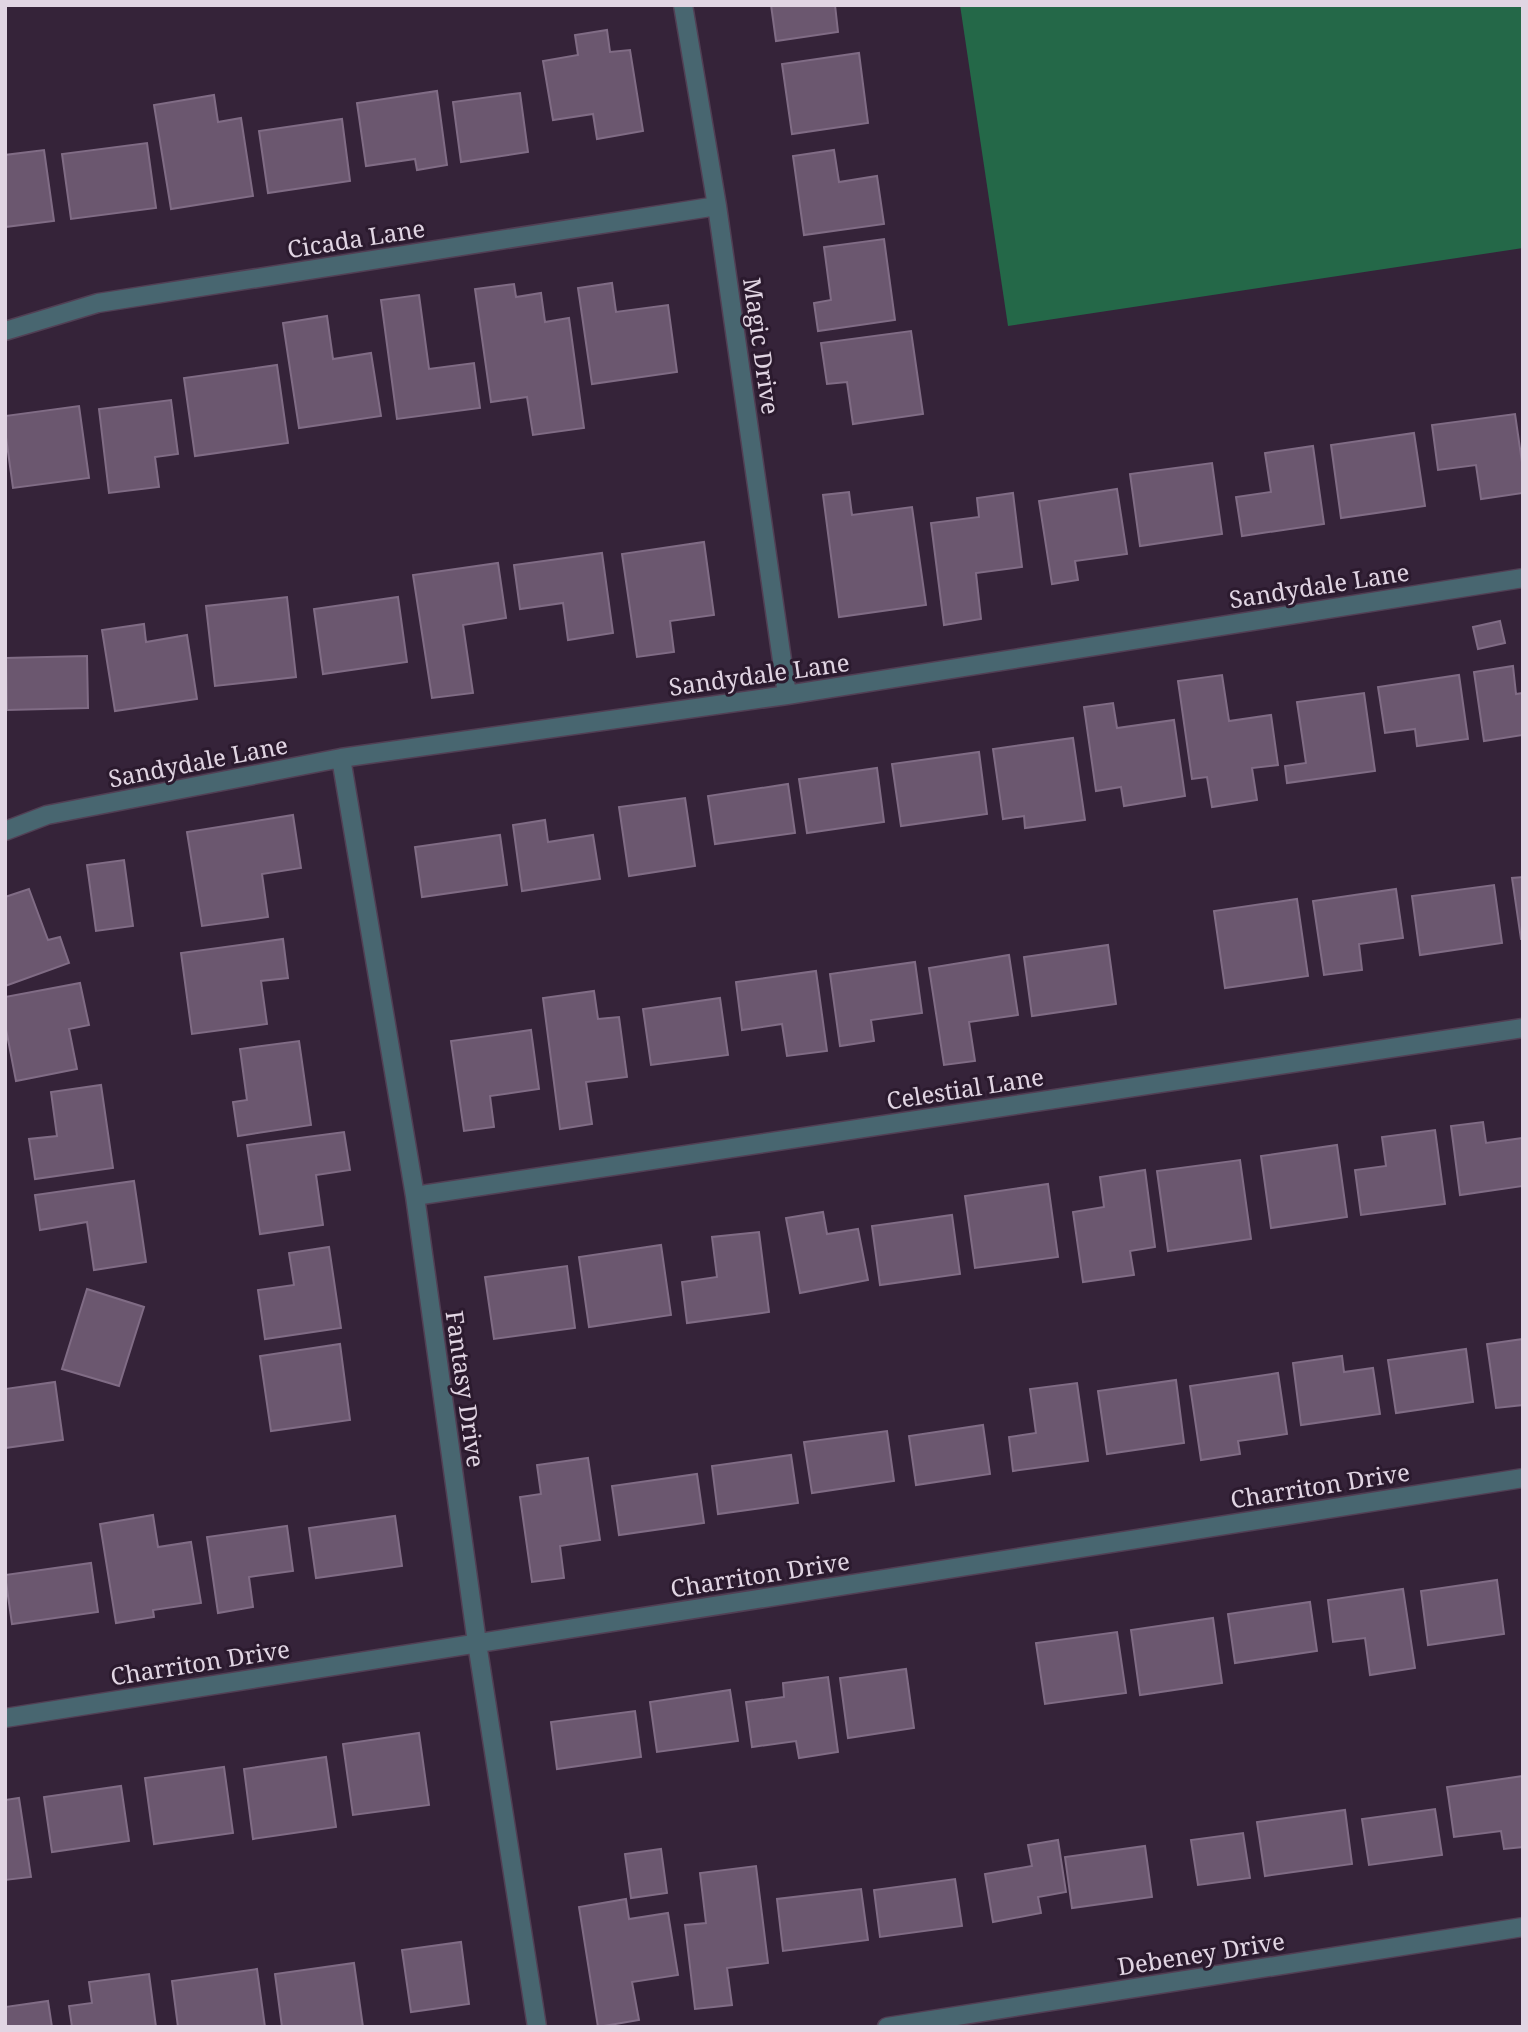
<svg xmlns="http://www.w3.org/2000/svg" width="1528" height="2032" viewBox="0 0 1528 2032" font-family="'Noto Serif',serif">
	<style>
		.forest { fill: #246848 }
		.building { fill: #6b576f; stroke: #806c85; stroke-width: 2 }
		.lines { fill: none; stroke-linecap: round; stroke-linejoin: round }
		.street-casing { stroke: #513f54; stroke-width: 21 }
		.street { stroke: #486670; stroke-width: 18 }
		.labels { text-anchor: middle; dominant-baseline: central; stroke-width: 6; stroke-linejoin: round; paint-order: stroke }
		.street-label { font-size: 24px; fill: #e1d5e3; stroke: #2b1a2e }
	</style>
	<rect width="100%" height="100%" fill="#352339"/>
	<path class="forest" d="M960 5H1523V248L1008 326Z"/>
	<path class="building" d="M771 5H835L838 32 776 41Z
		M607 30 610 52 630 50 643 131 597 139 593 114 553 120 543 61 578 55 575 35Z
		M859 53 868 123 792 134 782 64Z
		M437 91 447 165 417 170 415 159 366 166 357 103Z
		M520 93 528 152 461 162 453 102Z
		M214 95 218 122 241 118 253 196 171 209 154 105Z
		M342 119 350 181 268 193 259 131Z
		M147 143 156 208 71 219 62 154Z
		M44 150 54 221 5 227V155Z
		M834 150 839 182 877 176 884 224 804 235 793 156Z
		M884 239 895 320 818 331 814 303 831 300 824 247Z
		M612 283 616 312 668 305 677 372 592 384 578 288Z
		M514 284 516 297 541 293 545 322 569 318 584 428 533 435 527 397 491 402 475 289Z
		M419 295 429 369 474 363 480 408 397 419 381 300Z
		M327 316 333 359 371 353 381 416 299 428 283 323Z
		M911 331 923 414 853 424 847 382 827 384 821 343Z
		M277 365 288 443 195 456 184 378Z
		M171 400 178 454 155 457 159 487 109 493 99 409Z
		M79 406 89 478 13 488 5 430V416Z
		M1515 414 1523 469V493L1481 499 1476 465 1438 470 1432 425Z
		M1414 433 1425 506 1341 518 1331 445Z
		M1313 446 1324 524 1242 536 1236 497 1271 492 1265 453Z
		M1212 463 1222 534 1140 546 1130 474Z
		M1117 489 1127 554 1075 561 1078 580 1052 584 1039 501Z
		M849 492 852 515 912 507 926 605 839 617 823 495Z
		M1013 493 1022 567 976 573 981 619 944 625 931 523 979 517 977 498Z
		M704 542 714 615 670 621 674 652 637 657 622 554Z
		M602 553 613 633 568 640 563 603 520 609 514 565Z
		M498 563 506 618 463 625 473 693 432 698 413 575Z
		M287 597 296 677 215 686 206 606Z
		M398 597 407 662 323 674 314 609Z
		M1500 621 1505 643 1478 649 1473 627Z
		M144 624 146 642 187 635 197 699 115 711 102 630Z
		M87 656 88 708 7 710 6 658Z
		M1513 666 1516 694 1523 693V735L1484 741 1474 672Z
		M1222 675 1229 721 1271 715 1278 765 1252 768 1257 800 1212 807 1207 777 1192 779 1178 681Z
		M1459 675 1468 739 1417 746 1415 729 1385 733 1378 687Z
		M1364 693 1375 771 1287 783 1285 766 1306 763 1297 702Z
		M1113 703 1117 728 1174 720 1185 796 1124 806 1121 787 1096 791 1084 707Z
		M1073 738 1085 820 1025 828 1024 816 1003 819 993 749Z
		M979 752 987 814 901 826 892 764Z
		M877 768 884 822 807 833 799 779Z
		M788 784 795 833 715 844 708 796Z
		M685 798 695 866 629 876 619 807Z
		M293 815 301 868 262 874 268 917 202 926 187 832Z
		M545 820 548 842 593 835 600 879 522 891 513 825Z
		M500 835 507 885 422 897 415 847Z
		M124 860 133 926 96 931 87 865Z
		M1523 877V939H1521L1512 878Z
		M1494 885 1502 943 1420 955 1412 896Z
		M29 889 48 940 60 937 69 963 5 986V897Z
		M1396 889 1403 938 1359 944 1362 970 1324 975 1313 901Z
		M1297 899 1308 976 1225 988 1214 911Z
		M283 939 288 978 261 981 267 1024 192 1034 181 953Z
		M1108 945 1116 1004 1032 1016 1024 957Z
		M1009 955 1018 1015 969 1022 975 1061 944 1065 929 968Z
		M915 962 922 1013 871 1020 874 1041 840 1046 830 974Z
		M816 971 827 1051 787 1056 782 1024 742 1030 736 982Z
		M80 983 89 1025 69 1029 77 1069 16 1081 5 1024V997Z
		M594 991 598 1019 619 1017 627 1077 586 1082 592 1124 560 1129 543 998Z
		M720 998 728 1055 651 1065 643 1009Z
		M531 1030 539 1089 490 1096 494 1127 464 1131 451 1041Z
		M299 1041 311 1125 238 1136 233 1102 247 1100 240 1049Z
		M101 1085 113 1168 35 1179 29 1139 57 1136 51 1092Z
		M1483 1122 1486 1143 1523 1138V1186L1460 1195 1451 1126Z
		M1435 1130 1445 1204 1361 1215 1355 1170 1386 1166 1382 1137Z
		M344 1132 350 1170 316 1175 323 1225 260 1234 247 1145Z
		M1337 1145 1347 1217 1271 1228 1261 1156Z
		M1240 1160 1251 1239 1168 1251 1157 1171Z
		M1145 1170 1155 1247 1130 1251 1134 1275 1083 1282 1073 1212 1104 1207 1100 1177Z
		M134 1181 146 1262 94 1270 87 1222 40 1230 35 1195Z
		M1048 1184 1058 1257 975 1268 965 1196Z
		M823 1212 827 1234 858 1229 868 1280 800 1293 786 1218Z
		M952 1215 960 1274 880 1285 872 1226Z
		M759 1232 769 1312 687 1323 682 1282 717 1277 712 1237Z
		M661 1245 671 1315 589 1327 579 1257Z
		M329 1247 341 1328 265 1339 258 1290 294 1285 289 1253Z
		M567 1266 575 1328 494 1339 485 1277Z
		M87 1289 144 1307 119 1386 62 1369Z
		M1523 1339V1405L1496 1408 1487 1344Z
		M340 1344 350 1420 271 1431 260 1356Z
		M1466 1349 1473 1402 1396 1413 1388 1360Z
		M1342 1356 1344 1372 1373 1368 1380 1414 1301 1425 1293 1363Z
		M1278 1373 1287 1434 1238 1441 1240 1454 1201 1460 1190 1386Z
		M1176 1380 1184 1443 1107 1454 1098 1391Z
		M55 1382 63 1440 5 1448V1389Z
		M1077 1383 1088 1461 1013 1471 1009 1437 1036 1433 1030 1389Z
		M983 1425 990 1474 916 1485 909 1436Z
		M887 1431 894 1481 812 1493 804 1442Z
		M791 1455 798 1503 718 1514 712 1466Z
		M588 1458 600 1540 560 1546 564 1578 532 1582 520 1497 541 1494 537 1465Z
		M697 1474 704 1523 619 1535 612 1486Z
		M153 1515 158 1547 191 1542 201 1603 153 1610 154 1617 116 1623 100 1524Z
		M395 1516 402 1566 316 1578 309 1528Z
		M287 1526 293 1571 249 1577 253 1607 218 1613 207 1537Z
		M91 1563 98 1612 12 1624 5 1575Z
		M1497 1580 1504 1634 1428 1645 1421 1591Z
		M1403 1589 1415 1668 1370 1675 1365 1638 1333 1642 1328 1600Z
		M1310 1602 1317 1651 1235 1663 1228 1614Z
		M1213 1618 1222 1683 1140 1695 1131 1630Z
		M1117 1632 1126 1693 1045 1704 1036 1643Z
		M906 1669 914 1728 848 1738 840 1678Z
		M828 1677 838 1752 799 1758 796 1741 752 1747 746 1702 784 1697 783 1683Z
		M730 1690 738 1741 657 1752 650 1702Z
		M635 1711 641 1757 557 1769 551 1722Z
		M419 1733 429 1805 353 1815 343 1744Z
		M326 1757 336 1827 253 1839 244 1769Z
		M224 1767 233 1833 154 1844 145 1778Z
		M1523 1776V1847L1504 1849 1501 1831 1454 1837 1447 1787Z
		M121 1786 129 1841 52 1852 44 1797Z
		M19 1798 31 1877 5 1880V1800Z
		M1435 1809 1442 1855 1369 1865 1362 1819Z
		M1345 1810 1352 1864 1265 1876 1257 1822Z
		M1243 1833 1250 1878 1198 1885 1191 1840Z
		M1058 1840 1066 1892 1038 1897 1041 1913 993 1922 985 1874 1032 1866 1028 1845Z
		M1145 1846 1152 1897 1072 1908 1065 1857Z
		M661 1849 667 1893 631 1898 625 1854Z
		M756 1866 768 1963 727 1968 732 2005 695 2009 685 1925 706 1923 700 1873Z
		M955 1879 962 1926 880 1937 874 1890Z
		M861 1889 868 1940 783 1951 777 1899Z
		M626 1899 629 1919 668 1913 678 1975 632 1982 639 2020 598 2027 579 1907Z
		M461 1942 469 2004 411 2012 402 1950Z
		M354 1963 363 2027H282L275 1974Z
		M257 1969 265 2027H178L172 1981Z
		M149 1974 156 2027H72L69 2006 92 2003 89 1982Z
		M48 2001 52 2027H5V2007Z"/>
	<g class="lines">
		<g class="street-casing">
			<path id="street" d="M683 5 717 206 787 695
				M5 331 98 303 717 206
				M341 758 415 1196 477 1643 537 2027
				M5 831 47 815 341 758 787 695 1523 578
				M415 1196 1523 1028
				M5 1718 1523 1478
				M887 2027 1523 1927"/>
		</g>
		<use href="#street" class="street"/>
	</g>
	<g class="labels">
		<g class="street-label">
			<text transform="translate(356 238) rotate(-9)">Cicada Lane</text>
			<text transform="translate(762 346) rotate(82)">Magic Drive</text>
			<text transform="translate(1319 585) rotate(-9)">Sandydale Lane</text>
			<text transform="translate(759 674) rotate(-8)">Sandydale Lane</text>
			<text transform="translate(198 761) rotate(-11)">Sandydale Lane</text>
			<text transform="translate(965 1088) rotate(-9)">Celestial Lane</text>
			<text transform="translate(466 1389) rotate(82)">Fantasy Drive</text>
			<text transform="translate(1320 1485) rotate(-9)">Charriton Drive</text>
			<text transform="translate(760 1574) rotate(-9)">Charriton Drive</text>
			<text transform="translate(200 1662) rotate(-9)">Charriton Drive</text>
			<text transform="translate(1201 1953) rotate(-9)">Debeney Drive</text>
		</g>
	</g>
	<rect width="1528" height="2032" fill="none" stroke="#e1d5e3" stroke-width="14"/>
</svg>
